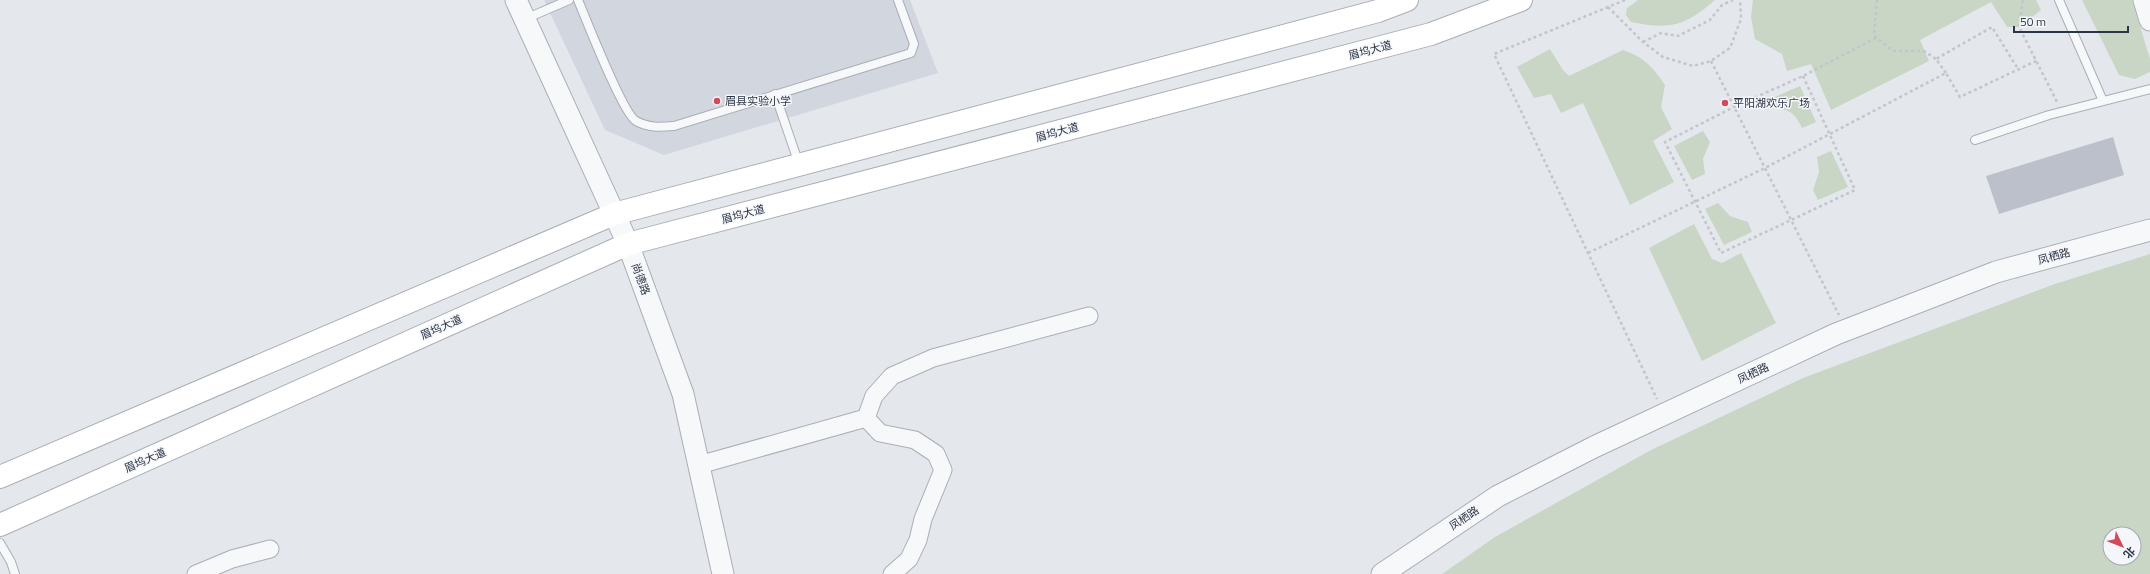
<svg xmlns="http://www.w3.org/2000/svg" width="2150" height="574" viewBox="0 0 2150 574" font-family="'Titillium Web','Noto Sans SC',sans-serif">
	<style>
		.built { fill: #d2d6de }
		.green { fill: #c9d6c5; fill-rule: evenodd }
		.building { fill: #bbc0ca }
		.lines { fill: none; stroke-linecap: round; stroke-linejoin: round }
		.service-casing { stroke: #a9aeb7; stroke-width: 10 }
		.minor-casing { stroke: #a9aeb7; stroke-width: 19 }
		.tertiary-casing { stroke: #a9aeb7; stroke-width: 23 }
		.secondary-casing { stroke: #a9aeb7; stroke-width: 24 }
		.path { stroke: #c2c5cb; stroke-width: 2.5; stroke-dasharray: 3 3; stroke-linecap: butt }
		.service { stroke: #f7f8fa; stroke-width: 8 }
		.minor { stroke: #f7f8fa; stroke-width: 17 }
		.tertiary { stroke: #f7f8fa; stroke-width: 21 }
		.secondary { stroke: #fff; stroke-width: 22 }
		.poi-dot { fill: #d1495b; stroke: #f4f6f9; stroke-width: 1.5 }
		.labels { text-anchor: middle; dominant-baseline: central; stroke-width: 3; stroke-linejoin: round; paint-order: stroke }
		.street-label { font-size: 11px; fill: #2b3445; stroke: #f4f6f9 }
		.poi-label { font-size: 11px; fill: #2b3445; stroke: #f4f6f9; text-anchor: start }
	</style>
	<rect width="100%" height="100%" fill="#e4e7ec"/>
	<path class="built" d="M544 0H910L938 73 664 155 605 130Z"/>
	<path class="green" d="M1638 0H1715C1685 26 1670 30 1631 22L1626 15 1627 8Z
		M1753 0H2036L2041 10 2019 27H2007L1991 2 1920 40 1929 61 1831 110 1811 64 1787 71 1782 54 1755 39 1751 17Z
		M2082 0H2132L2150 59V72L2135 79 2119 75Z
		M1550 49 1563 70 1569 76 1623 50C1645 58 1652 66 1665 85L1661 107 1672 129 1653 141 1674 182 1630 205 1583 103 1561 113 1551 94 1534 98 1517 67Z
		M1800 86 1816 122 1802 128C1796 115 1790 108 1775 109L1770 99Z
		M1703 131 1710 142 1703 159 1705 174 1692 180 1674 146Z
		M1831 151 1848 187 1818 200 1813 190 1819 172 1817 157Z
		M1718 203 1730 216 1748 222 1752 232 1724 245 1705 209Z
		M1694 224 1712 259 1722 263 1741 253 1776 323 1702 361 1649 248Z
		M2150 254V574H1442L1495 537 1651 450 1803 378 2055 284ZM2110 534H2134V558H2110Z"/>
	<path class="building" d="M2113 137 2124 175 1999 214 1986 176Z"/>
	<g class="lines">
		<g class="service-casing">
			<path id="service" d="M578 0C586 19 623 114 636 121 649 128 660 127 674 126L911 53 914 44 898 0
				M2059 0 2103 101
				M525 19 569 0
				M775 94 799 164
				M1975 140 2049 115 2150 89
				M0 543 11 562 15 574"/>
		</g>
		<g class="minor-casing">
			<path id="minor" d="M699 465 866 418
				M196 574 232 559 270 549
				M892 574 909 559 918 540 923 519 943 470 936 454 915 440 880 433 866 418 874 396 892 376 933 358 1089 316"/>
		</g>
		<g class="tertiary-casing">
			<path id="tertiary" d="M516 0 628 244 683 394 723 574
				M2144 0 2150 20
				M1382 574 1498 496 1594 447 1836 334 1996 272 2150 230"/>
		</g>
		<g class="secondary-casing">
			<path id="secondary" d="M0 477 614 214 1378 11 1407 0
				M0 525 628 244 1431 34 1521 0"/>
		</g>
		<path class="path" d="M1625 0 1494 54 1657 399
			M1877 0 1874 34 1876 38 1894 51H1924L1936 59
			M2023 0 2019 27 2057 102
			M1608 7 1643 42 1663 57 1693 66 1711 61 1730 48 1741 19 1740 0
			M1643 42 1661 33 1678 36 1710 20 1722 5 1733 0
			M1711 61 1839 315
			M1946 73 1936 59 1992 27 2018 69
			M1803 76 1855 190 1721 253 1665 142 1734 107 1803 76 1876 38
			M1588 253 1765 168 1946 73 1960 97 2036 61"/>
		<use href="#service" class="service"/>
		<use href="#minor" class="minor"/>
		<use href="#tertiary" class="tertiary"/>
		<use href="#secondary" class="secondary"/>
	</g>
	<g class="poi-dot">
		<circle cx="717" cy="101" r="4"/>
		<circle cx="1725" cy="103" r="4"/>
	</g>
	<g class="labels">
		<g class="street-label">
			<text transform="translate(1370 50) rotate(-15)">眉坞大道</text>
			<text transform="translate(1057 132) rotate(-15)">眉坞大道</text>
			<text transform="translate(743 214) rotate(-15)">眉坞大道</text>
			<text transform="translate(2054 256) rotate(-15)">凤栖路</text>
			<text transform="translate(641 279) rotate(70)">尚德路</text>
			<text transform="translate(441 327) rotate(-24)">眉坞大道</text>
			<text transform="translate(1753 373) rotate(-25)">凤栖路</text>
			<text transform="translate(145 460) rotate(-24)">眉坞大道</text>
			<text transform="translate(1464 518) rotate(-34)">凤栖路</text>
		</g>
		<g class="poi-label">
			<text x="725" y="101">眉县实验小学</text>
			<text x="1733" y="103">平阳湖欢乐广场</text>
		</g>
	</g>
	<g transform="translate(2122 546) rotate(133)"><circle r="19" fill="#f4f6f9" stroke="#a4a8b1"/>
	<path d="M0-3L7 15L0 10L-7 15Z" fill="#d1495b"/>
	<text y="-6" font-size="11" font-weight="bold" text-anchor="middle" fill="#2b3445">北</text>
	</g>
	<path d="M2014 26v6h114v-6" fill="none" stroke="#2b3445" stroke-width="2"/>
	<text x="2020" y="26" font-size="12" fill="#2b3445" stroke="#f4f6f9" stroke-width="3" paint-order="stroke">50 m</text>
</svg>
